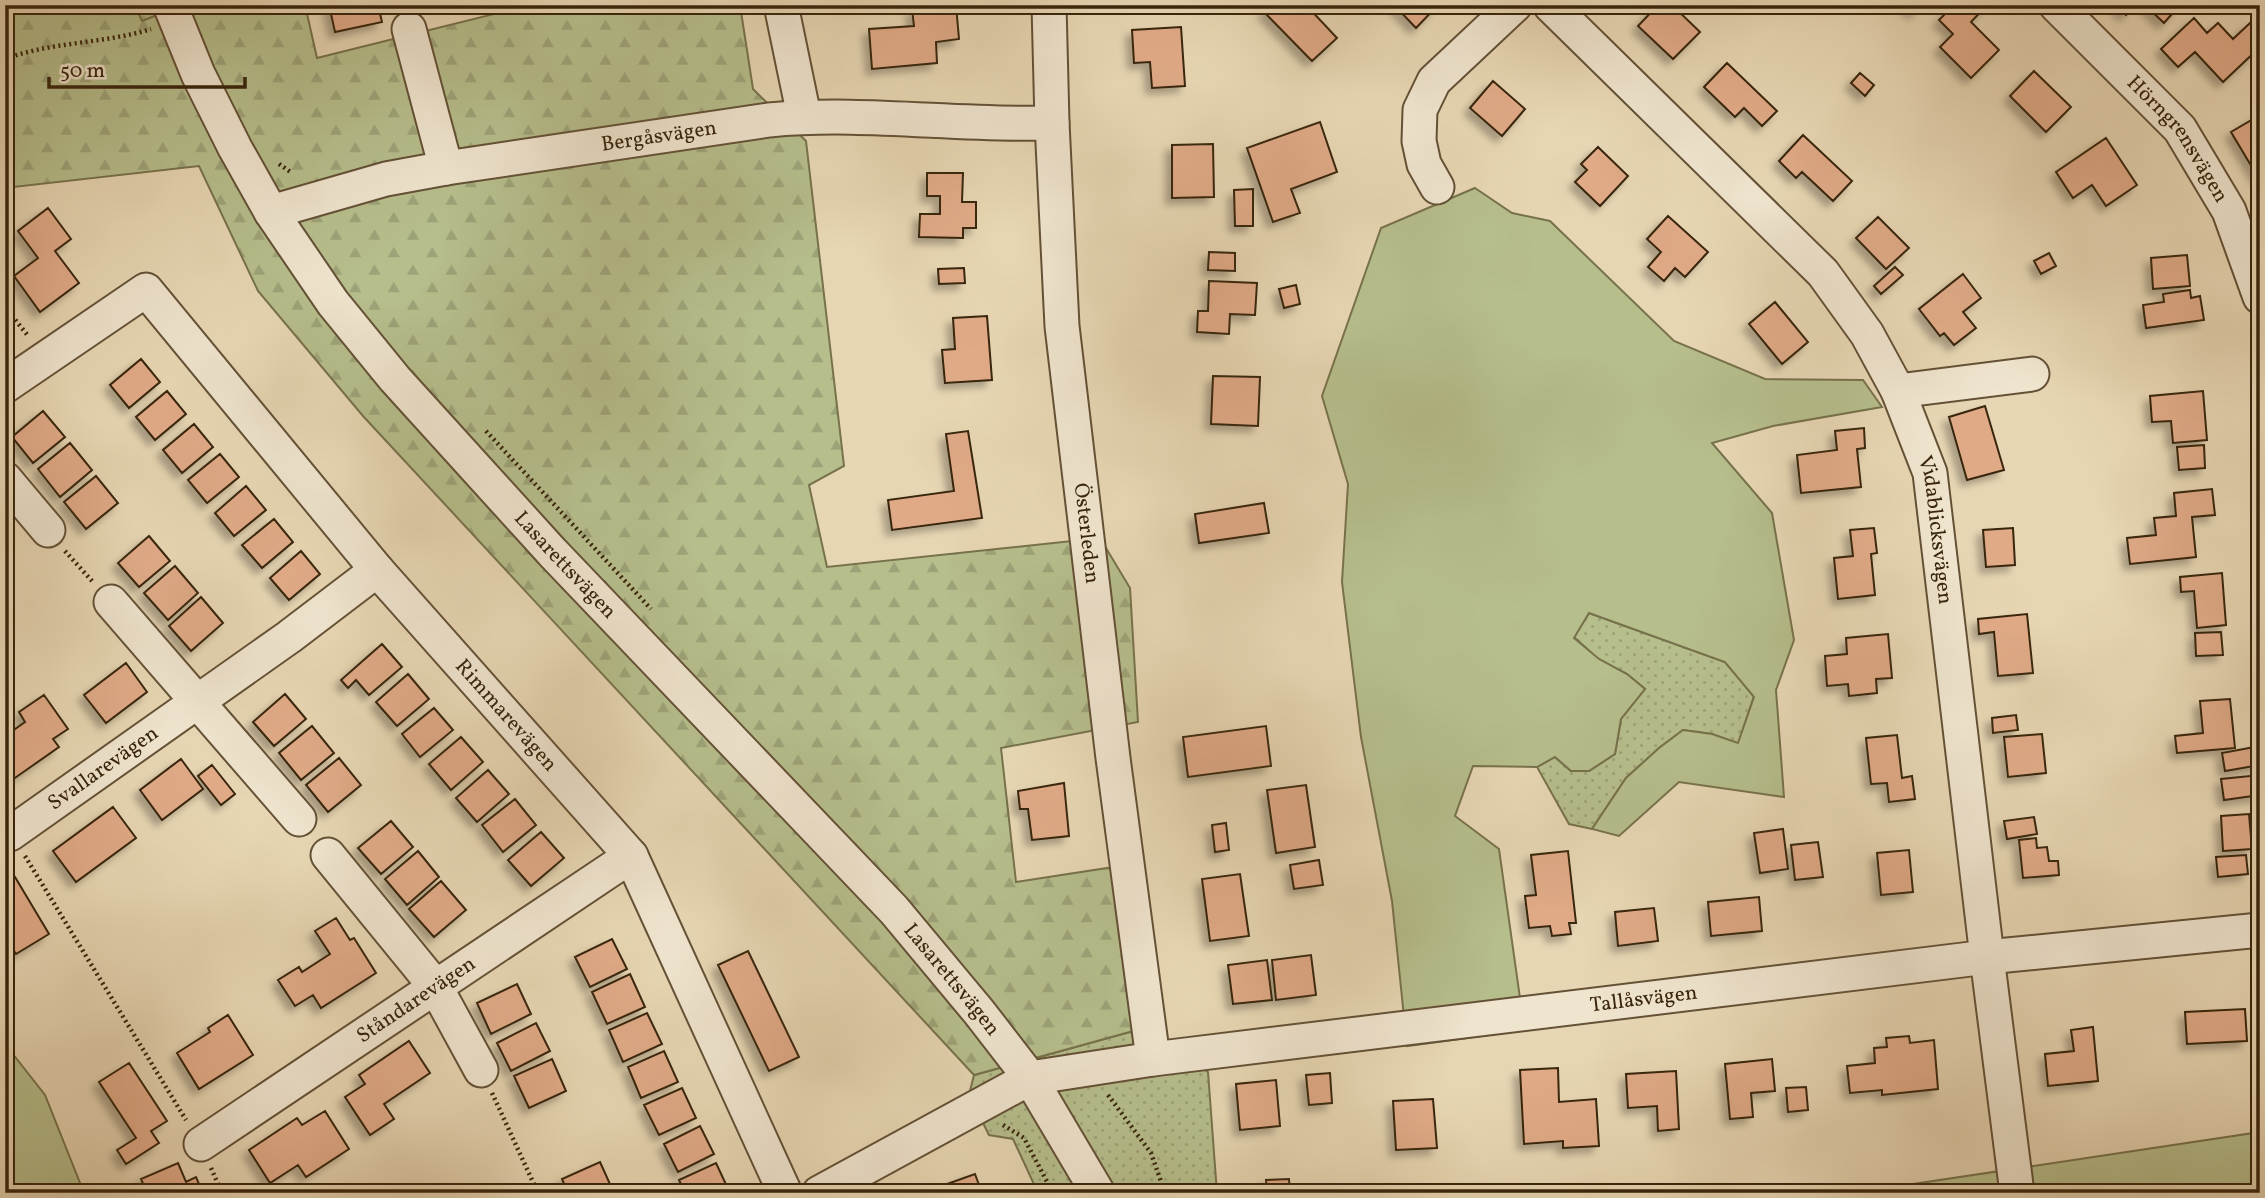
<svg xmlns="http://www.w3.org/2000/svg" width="2265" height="1198" viewBox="0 0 2265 1198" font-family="Vollkorn,serif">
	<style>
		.grass { fill: url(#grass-dots); stroke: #77724c; stroke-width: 2 }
		.forest { fill: url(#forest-firs); stroke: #77724c; stroke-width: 2 }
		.green { fill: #b6be8c; stroke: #77724c; stroke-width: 2 }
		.building { fill: #e0aa87; stroke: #38250c; stroke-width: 2; filter: url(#shadow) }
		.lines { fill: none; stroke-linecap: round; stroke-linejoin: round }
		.minor-casing { stroke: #645136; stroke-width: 37 }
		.path { stroke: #38250c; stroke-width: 4.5; stroke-dasharray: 2 3.5; stroke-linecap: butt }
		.minor { stroke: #efe4ce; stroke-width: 33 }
		.labels { text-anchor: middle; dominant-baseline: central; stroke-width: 5; stroke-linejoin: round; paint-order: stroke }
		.street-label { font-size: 21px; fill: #38250c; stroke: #efe4ce }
	</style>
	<defs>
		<pattern id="grass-dots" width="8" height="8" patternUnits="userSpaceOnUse" patternTransform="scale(1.75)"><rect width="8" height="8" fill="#b6be8c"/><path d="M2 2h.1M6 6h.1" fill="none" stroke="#9da378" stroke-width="1.8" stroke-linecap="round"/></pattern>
		<pattern id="forest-firs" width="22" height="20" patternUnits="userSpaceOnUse" patternTransform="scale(1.75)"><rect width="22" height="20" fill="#b6be8c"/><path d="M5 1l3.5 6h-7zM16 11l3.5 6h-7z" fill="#9da378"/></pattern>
		<filter id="shadow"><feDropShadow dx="-6" dy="6" stdDeviation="3.5" flood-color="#0004"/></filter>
	</defs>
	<rect width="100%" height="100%" fill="#e7d6b3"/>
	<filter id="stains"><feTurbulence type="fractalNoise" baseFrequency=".00286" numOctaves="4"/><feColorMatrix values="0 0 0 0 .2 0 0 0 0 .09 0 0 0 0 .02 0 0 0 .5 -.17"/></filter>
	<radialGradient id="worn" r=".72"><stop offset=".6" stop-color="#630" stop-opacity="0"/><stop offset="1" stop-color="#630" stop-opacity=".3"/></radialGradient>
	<path class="grass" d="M134 5H183L140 22Z
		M1589 613 1725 662 1754 696 1738 744 1712 734 1683 730 1659 748 1626 778 1592 829 1569 824 1537 767 1555 757 1571 771H1589L1615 754 1621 719 1645 689 1627 674 1599 660 1574 637Z
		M1137 1030 1208 1072 1217 1193H1038L1013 1139 989 1135 969 1095 974 1075Z"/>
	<path class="forest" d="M5 5H135L142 21 183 5H305L317 58 530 5H740L753 89 806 141 844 466 809 485 827 567 1100 538 1130 588 1138 722 1001 748 1016 882 1114 867 1137 1030 974 1075 363 416 258 291 199 166 5 188Z"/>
	<path class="green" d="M1475 188 1512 213 1550 221 1674 341 1765 379 1863 380 1882 407 1773 426 1712 443 1772 513 1794 640 1776 690 1784 797 1679 782 1619 836 1592 829 1626 778 1659 748 1683 730 1712 734 1738 743 1754 697 1725 662 1589 613 1574 638 1599 659 1627 674 1645 689 1621 719 1615 754 1589 771H1571L1555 757 1537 767 1473 766 1455 816 1499 849 1520 998 1518 1031 1407 1046 1392 901 1361 737 1342 582 1348 484 1322 396 1381 228Z
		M5 1044 45 1095 84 1193H5Z
		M2260 1132V1193H1853Z"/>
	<path class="building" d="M329 5H378L382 22 335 32Z
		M956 5 959 39 936 42 937 63 872 69 869 29 914 26 912 9Z
		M1271 5H1306L1337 38 1312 61 1264 12Z
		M1394 5H1438L1416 28Z
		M1658 5H1672L1700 32 1673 59 1638 26Z
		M1906 5H1922L1914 13Z
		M1954 5H1987L1971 22 1999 50 1971 78 1940 47 1953 34 1939 20Z
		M2115 5H2134L2126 15Z
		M2145 5H2178L2179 6 2164 23Z
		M2194 18 2207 33 2218 23 2233 39 2250 23 2260 34V47L2223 82 2195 52 2178 67 2161 49Z
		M1181 27 1185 86 1152 88 1150 62 1134 63 1132 30Z
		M1727 63 1777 111 1762 126 1744 108 1735 117 1704 87Z
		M2034 71 2071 107 2046 132 2010 96Z
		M1860 73 1874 85 1865 96 1851 83Z
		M1493 81 1525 109 1502 136 1470 108Z
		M2260 115V178L2259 179 2231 132Z
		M1320 122 1337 172 1291 189 1300 213 1273 222 1247 148Z
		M1803 135 1852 181 1833 201 1802 172 1796 178 1779 161Z
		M2106 138 2137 185 2106 206 2092 185 2073 198 2056 172Z
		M1213 144 1214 197 1172 198V145Z
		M1598 147 1628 176 1600 206 1575 182 1587 170 1581 164Z
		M927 173H963L962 202H976V228H963V238L919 237 920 214H940V196H927Z
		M1253 189V226H1235L1234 190Z
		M48 208 71 239 55 251 79 283 40 312 14 276 38 258 18 231Z
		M1668 216 1708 252 1685 277 1675 268 1664 281 1648 267 1661 252 1647 239Z
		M1878 217 1909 248 1886 269 1856 238Z
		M1209 252 1235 253V271L1208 270Z
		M2049 253 2056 266 2041 274 2034 261Z
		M2187 255 2190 286 2153 289 2151 258Z
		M1895 267 1903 275 1881 294 1874 286Z
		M964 268 965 283 939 284 938 269Z
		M1963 274 1981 298 1963 312 1976 328 1954 345 1944 333 1940 336 1919 309Z
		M1209 281 1257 283 1255 315 1230 314 1229 334 1197 332 1198 311H1208Z
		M1296 285 1300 304 1284 308 1279 289Z
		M2190 290 2191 298 2200 296 2204 320 2146 328 2143 305 2164 302 2163 294Z
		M1775 302 1808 342 1782 364 1749 324Z
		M987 316 992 380 945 383 942 350 955 349 953 318Z
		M141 359 160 382 129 408 110 385Z
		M1213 376 1260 377 1258 426 1211 424Z
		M167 391 186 414 155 440 136 417Z
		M2203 391 2207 440 2173 443 2171 421 2152 422 2150 396Z
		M1985 406 2004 470 1967 480 1949 417Z
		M43 411 65 437 33 463 12 437Z
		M194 424 213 447 182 473 163 450Z
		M1864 428 1865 448 1857 449 1861 487 1801 493 1797 455 1837 450 1835 431Z
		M968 431 982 518 892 530 888 500 954 491 946 434Z
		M70 443 92 470 60 497 38 469Z
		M2204 445 2205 468 2179 470 2177 447Z
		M220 454 239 477 207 503 188 480Z
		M96 476 118 503 86 529 64 502Z
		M246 486 266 510 234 536 215 513Z
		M2212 489 2215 515 2192 517 2196 557 2130 564 2127 538 2156 535 2154 518 2176 516 2174 493Z
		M1264 503 1269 533 1199 543 1195 514Z
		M274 519 293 542 262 568 242 545Z
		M5 525 12 534 5 539Z
		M1874 528 1877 553 1871 554 1875 595 1838 599 1834 558 1853 556 1850 530Z
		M2013 528 2015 565 1986 567 1983 530Z
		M149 536 170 561 139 587 118 563Z
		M301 551 320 574 289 600 270 578Z
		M175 566 198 593 168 620 144 593Z
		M2222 573 2226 625 2197 628 2194 591 2181 592 2180 577Z
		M201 597 223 623 191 651 169 626Z
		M2027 614 2033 673 1998 676 1994 632 1979 634 1978 619Z
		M2221 632 2223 655 2196 656 2195 633Z
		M1888 634 1892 678 1876 679 1877 693 1849 696 1848 684 1827 686 1825 656 1847 654 1846 638Z
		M382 644 402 667 369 695 356 680 348 688 341 680Z
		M126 663 147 692 106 723 84 695Z
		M408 674 429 699 397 726 376 702Z
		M285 694 306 719 274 746 253 722Z
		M44 695 68 729 53 739 59 747 12 780 5 771V729L8 734 25 722 19 712Z
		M2230 699 2235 748 2177 753 2175 736 2203 733 2200 701Z
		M434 708 453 730 420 757 402 734Z
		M2016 715 2018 730 1993 733 1992 718Z
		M312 726 334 753 301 780 279 753Z
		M1266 726 1271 766 1188 777 1183 737Z
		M2042 734 2046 773 2008 777 2004 737Z
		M1897 735 1902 778 1912 776 1915 799 1889 802 1887 783 1871 784 1866 738Z
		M461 737 483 762 451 790 429 764Z
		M2260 746V765L2225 771 2222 753Z
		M339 758 361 785 328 812 306 785Z
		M181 759 203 789 162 820 140 790Z
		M212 765 235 794 221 805 198 776Z
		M488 770 509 794 477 822 456 798Z
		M2260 775V795L2224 800 2221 779Z
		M1064 783 1069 836 1032 840 1028 809H1020L1018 791Z
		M1306 785 1315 847 1276 853 1267 790Z
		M515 799 536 825 503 852 482 825Z
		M113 807 136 838 76 882 53 851Z
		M2249 814 2252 849 2223 851 2221 816Z
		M2034 817 2037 834 2007 839 2004 821Z
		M391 821 413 847 381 874 358 848Z
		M1226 823 1229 850 1215 852 1212 825Z
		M1783 829 1788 869 1760 873 1754 833Z
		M541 832 564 858 531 886 508 860Z
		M2036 838 2037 848 2047 847 2049 861H2058L2059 875 2023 878 2019 840Z
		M1818 842 1823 877 1795 880 1791 845Z
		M1909 850 1913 892 1881 895 1877 853Z
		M418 851 439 877 407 905 385 879Z
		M1568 851 1576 923H1569L1571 934 1552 936 1550 926 1529 928 1525 896 1536 895 1531 855Z
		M2246 855 2248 874 2218 877 2216 857Z
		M1319 860 1323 885 1294 889 1290 865Z
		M1240 874 1249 936 1210 941 1202 879Z
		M15 877 49 934 16 954 5 937V883Z
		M441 881 466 910 434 937 409 909Z
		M1759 897 1762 931 1711 936 1708 902Z
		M1654 908 1658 941 1618 946 1615 912Z
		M336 918 350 940 354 938 376 973 321 1008 313 995 295 1006 278 980 299 967 302 972 330 954 315 931Z
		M612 939 627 969 590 987 575 957Z
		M748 951 799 1057 769 1071 718 965Z
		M1311 955 1316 995 1276 1000 1272 960Z
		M1267 960 1272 1000 1233 1004 1228 965Z
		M630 974 645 1007 607 1024 592 992Z
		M517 984 531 1014 491 1034 477 1003Z
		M2245 1009 2247 1041 2187 1044 2185 1012Z
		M647 1013 662 1044 623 1062 609 1030Z
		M228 1015 253 1055 199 1089 177 1053 210 1032 208 1028Z
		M536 1023 550 1051 511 1071 497 1043Z
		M2093 1027 2098 1081 2048 1086 2045 1054 2074 1051 2071 1030Z
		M1909 1036 1910 1043 1934 1040 1938 1089 1882 1095V1090L1850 1093 1847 1066 1875 1063 1874 1048 1887 1047 1886 1038Z
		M409 1041 430 1073 384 1104 394 1119 370 1135 345 1097 365 1084 359 1075Z
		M664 1051 678 1082 641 1098 628 1067Z
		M552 1059 566 1091 529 1108 514 1076Z
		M1772 1059 1775 1091 1751 1093 1753 1117 1730 1119 1725 1064Z
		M129 1063 167 1121 151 1131 159 1143 126 1164 117 1150 136 1138 99 1082Z
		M1558 1068 1559 1102 1596 1099 1599 1146 1563 1148V1141L1524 1144 1520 1070Z
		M1676 1071 1679 1129 1658 1131 1657 1106 1628 1108 1626 1074Z
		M1330 1073 1332 1103 1309 1105 1306 1075Z
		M1276 1080 1280 1126 1240 1130 1236 1084Z
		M1806 1087 1808 1110 1788 1112 1786 1088Z
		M682 1088 696 1118 659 1135 644 1105Z
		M1433 1099 1437 1148 1396 1150 1393 1101Z
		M325 1111 349 1149 306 1177 298 1165 270 1183 249 1150 297 1118 302 1125Z
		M700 1126 714 1154 678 1172 664 1144Z
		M600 1162 614 1193H568L562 1179Z
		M178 1163 186 1182 196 1177 203 1193H147L141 1179Z
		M716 1163 730 1193H685L679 1180Z
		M975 1174 982 1193H922Z
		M1289 1179 1290 1193H1267L1266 1180Z"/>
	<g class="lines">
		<g class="minor-casing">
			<g id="minor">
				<path id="s1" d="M170 5 198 74 235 148 271 212 333 303 395 379 552 552 894 910 979 1012 1030 1078 1098 1193"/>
				<path d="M781 5 804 116"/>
				<path id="s2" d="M1049 5 1052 123 1062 326 1113 758 1153 1059"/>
				<path id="s3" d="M1550 5 1823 273 1867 334 1898 391 1930 473 1987 957 2017 1193"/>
				<path id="s4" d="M2056 5 2180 129 2229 211 2260 297"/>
				<path d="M409 29 446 168"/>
				<path d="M1437 187 1424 164 1419 141 1420 110 1434 81 1515 5"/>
				<path id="s5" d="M271 212 386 179 446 168 769 120C863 111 958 126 1052 123"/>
				<path id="s6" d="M5 386 146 290 377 570 631 856 785 1193"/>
				<path d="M1898 391 2032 374"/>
				<path d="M5 479 48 530"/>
				<path d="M111 602 299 819"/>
				<path id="s7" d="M10 834 289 637 377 570"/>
				<path d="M328 855 435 986 481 1070"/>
				<path id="s8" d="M201 1144 631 856"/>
				<path id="s9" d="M819 1193 1030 1078 1153 1059 1987 957 2260 930"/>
			</g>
		</g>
		<path class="path" d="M5 59C54 41 103 44 151 29
			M279 164 292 173
			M5 307 29 337
			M486 431 651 609
			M65 551 92 581
			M25 856 186 1120
			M492 1093 538 1193
			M1108 1095 1151 1153 1165 1193
			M1003 1125 1024 1138 1053 1193
			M211 1168 222 1193"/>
		<use href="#minor" class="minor"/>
	</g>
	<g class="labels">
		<g class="street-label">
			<text stroke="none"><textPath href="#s5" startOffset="396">Bergåsvägen</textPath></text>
			<text stroke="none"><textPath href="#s4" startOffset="182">Hörngrensvägen</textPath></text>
			<text stroke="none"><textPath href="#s3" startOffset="668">Vidablicksvägen</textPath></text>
			<text stroke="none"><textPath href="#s2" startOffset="530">Österleden</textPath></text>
			<text stroke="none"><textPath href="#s1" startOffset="691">Lasarettsvägen</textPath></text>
			<text stroke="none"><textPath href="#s6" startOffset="728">Rimmarevägen</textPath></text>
			<text stroke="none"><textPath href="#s7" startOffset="114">Svallarevägen</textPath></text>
			<text stroke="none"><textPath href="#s1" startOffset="1258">Lasarettsvägen</textPath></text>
			<text stroke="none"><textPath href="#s8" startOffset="259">Ståndarevägen</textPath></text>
			<text stroke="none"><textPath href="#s9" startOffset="859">Tallåsvägen</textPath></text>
		</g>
	</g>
	<rect width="2265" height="1198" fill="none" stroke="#e7d6b3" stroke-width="28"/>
	<rect x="7" y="7" width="2251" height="1184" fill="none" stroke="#38250c" stroke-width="3.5"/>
	<rect x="14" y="14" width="2237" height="1170" fill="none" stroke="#38250c" stroke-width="2"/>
	<path d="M49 77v10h196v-10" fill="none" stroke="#38250c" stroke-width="3.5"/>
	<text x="60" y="77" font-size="21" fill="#38250c" stroke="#efe4ce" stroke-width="5" paint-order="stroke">50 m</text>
	<rect width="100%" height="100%" filter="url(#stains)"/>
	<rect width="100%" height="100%" fill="url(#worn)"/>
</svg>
